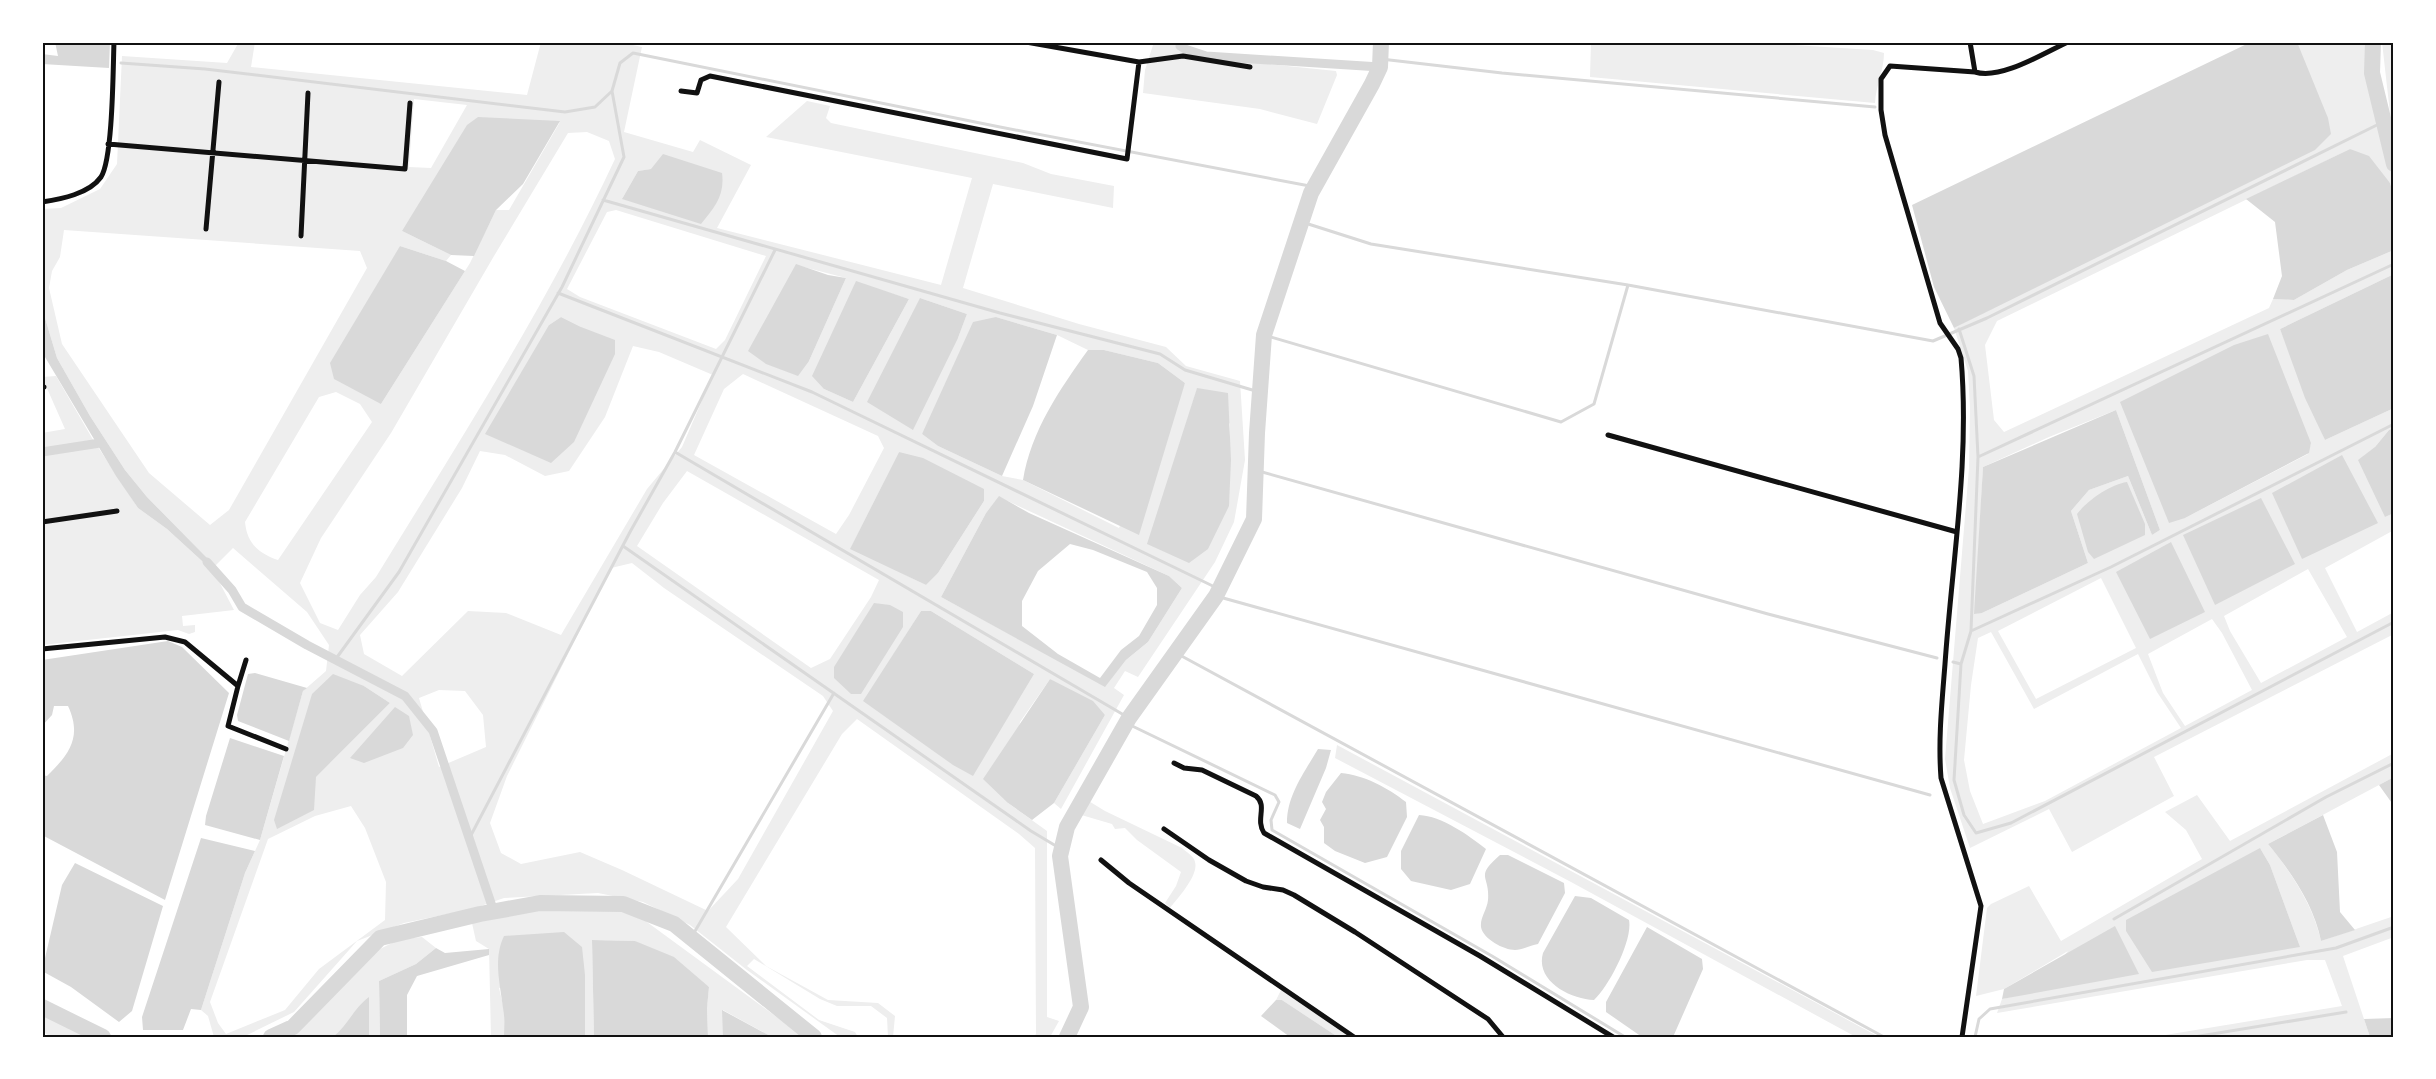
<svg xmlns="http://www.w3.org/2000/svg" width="2436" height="1079" viewBox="0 0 2436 1079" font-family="'Source Sans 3',sans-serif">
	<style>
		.green { fill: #eee; fill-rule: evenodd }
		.water { fill: #d9d9d9; fill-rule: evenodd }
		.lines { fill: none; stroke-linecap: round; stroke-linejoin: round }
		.stream { stroke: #d9d9d9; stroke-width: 3 }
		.canal { stroke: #d9d9d9; stroke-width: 9 }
		.river { stroke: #d9d9d9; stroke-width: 16 }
		.minor { stroke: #111; stroke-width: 5 }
		.neatline { fill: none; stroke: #111; stroke-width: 2 }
	</style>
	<rect width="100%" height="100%" fill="#fff"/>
	<path class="green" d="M239 42H255L251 67 527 95 541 42H619L642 47 624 132 693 152 700 140 751 165 717 228 941 285 972 178 766 137 807 101 830 106 826 118 831 123 1023 163 1051 174 1114 186 1113 208 993 184 963 288 1079 324 1166 347 1186 366 1240 381 1245 460 1234 522 1215 562 1138 677 1125 671 1114 688 1124 695 1061 809 1054 803 1105 715 1050 679 1020 722 1008 803 1047 831V1017L1059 1021 1050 1037H1034L1036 1034 1035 848 1019 834 857 719 842 734 726 927 766 966 828 1000 878 1003 895 1016 893 1037H888L887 1018 871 1006H837L820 999 754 959 747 966 819 1020 855 1032 858 1037H840L747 970 690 925 643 902 598 893 504 898 472 909 404 923 357 941 294 1012 243 1037H214L208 1016 201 1010 245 873 260 840 303 691 326 671 329 645 307 612 233 548 215 566 147 497 125 470 90 416 57 358 42 308V209L61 208 100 189 117 164 122 56 227 63ZM414 99 467 105 431 168 409 167ZM560 122 509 210H496L470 263 381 404 400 246 446 261 451 255 402 231ZM587 132 609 141 615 159C547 305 460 440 376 577L360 595 338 630 320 623 300 583 321 538 391 433 494 256 568 133ZM651 169 622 199 638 171ZM616 210 766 256 725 340 716 349 580 297 567 289 607 212ZM64 230 360 251 367 268 229 510 210 525 149 473 62 344 49 288 52 271 60 257ZM796 265 846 278 809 361ZM856 282 909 299 853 402 824 389ZM920 298 967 314 958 338ZM561 317 581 327 549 325ZM996 317 1057 335 1088 350H1104L1158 363 1185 383 1119 528 1023 480 1002 476 938 446 922 434ZM633 346 659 352 713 375 682 447 647 489 561 635 506 613 468 611 402 676 364 654 360 635 398 592 462 488 480 451 505 455 545 476 569 471 605 417ZM743 374 878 436 884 448 849 515 836 534 694 455 724 389ZM1197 389 1230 424 1229 506 1148 544ZM336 392 360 404 372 422 278 560C258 553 247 543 245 522L319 397ZM899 452 984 501 938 573 926 585 851 548ZM687 471 879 580 871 597 830 659 811 668 637 546 663 503ZM999 497 1169 576 1182 588 1148 642 1126 660 1105 686 941 597 986 513ZM632 563 664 588 823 696 833 711 738 879 708 911 622 870 580 852 521 864 501 853 490 823 507 776 611 568ZM921 611H931L1034 674 864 701ZM364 686 390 703 316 777ZM439 690 465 691 483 715 486 747 439 767 419 698ZM351 806 365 828 386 882 385 920 319 969 285 1010 226 1034 218 1023 210 1002 268 839 315 816Z
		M1154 42H1177V47L1185 45 1190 53 1238 61 1336 71 1337 75 1317 124 1260 109 1143 93 1145 70Z
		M1591 42H1748L1873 50 1884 53C1884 70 1876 85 1875 103L1590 77Z
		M2297 42H2367V55L2375 106 2384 150 2394 174V196L2390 183 2350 149 1997 321 1985 345 1994 420 2004 432 2269 308 2273 299 2294 300 2347 270 2394 250V274L2280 329 2325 440 2394 408V428L2389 430 2375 447 2385 517 2394 513V530L2325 568 2357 632 2394 612V634L2154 757 2174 796 2072 852 2049 809 1970 848 1950 788 1945 759 1969 468 1970 408 1968 371 1954 328 2003 303ZM2116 410 2160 530 2152 535 2128 476 2089 490 2071 511 2088 563 1982 613H1975L1983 467 2049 437ZM2311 443 2308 454 2185 518ZM2308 569 2347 637 2261 683 2230 631 2224 616ZM2101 578 2136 648 2036 699 1998 631ZM2212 619 2222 633 2252 690 2185 726 2163 693 2148 654ZM1991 632 2034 709 2138 654 2157 692 2181 728 2045 801 1983 824 1970 791 1964 760 1971 685 1978 638Z
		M2382 42H2392L2394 138 2392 131Z
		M56 376 92 438 138 508 167 529 214 572 234 610 182 616 183 626 195 625V632L189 634 178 630 42 645V433L65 429 42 377Z
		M1337 745 1822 1006 1879 1037H1856L1571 882 1335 758Z
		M2394 753V777L2268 844C2291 872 2313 905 2321 941L2394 916V937L2343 956 2370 1037H2153L2342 1006 2325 960H2307L1997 1013 2002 999 2037 991 2068 951 2004 989 1976 996 1987 908 1991 904 2029 886 2061 941 2202 859 2186 830 2165 812 2197 795 2230 841ZM2260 848 2270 865 2300 947Z
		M1087 800 1105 811 1182 848C1186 852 1194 856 1195 862 1199 875 1178 898 1170 908L1165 903 1176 886 1181 872 1137 840 1125 828 1115 829 1112 824 1078 814Z
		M597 908 636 914 804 1037H772L723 1010V1037H708L707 1007 709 987 635 941 592 940 594 1037H585V975L499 988 504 1009V1037H491L489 949 476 941 472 923 541 909Z
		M422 937 436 948 416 964 379 981 380 1037H369V998C355 1007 350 1030 334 1037 325 1040 297 1037 286 1037L376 951 400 939Z
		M1281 990 1351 1037H1338L1282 1000H1276Z
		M42 1014 87 1037H51L42 1031Z"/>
	<path class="water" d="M55 42H110L109 68 42 64V54L58 56Z
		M2251 42H2297L2328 118 2331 134 2315 150 1954 328 1934 287 1912 205Z
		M478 117 560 121 523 184 496 210 474 256 451 255 402 231 467 125Z
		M2350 149 2369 156 2390 183 2394 196V250L2347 270 2294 300 2273 299 2282 276 2275 222 2246 199Z
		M663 154 722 173C725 195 715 207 701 224L622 199 638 171 651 169Z
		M400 246 446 261 465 271 381 404 334 379 330 363Z
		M796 264 828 275 846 278 809 361 798 376 766 364 748 351Z
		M2394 274V408L2325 440 2305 398 2280 329Z
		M856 281 909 299 853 402 824 389 812 376Z
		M920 298 967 314 958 338 913 430 867 402Z
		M42 308 57 358 90 416 125 470 147 497 215 566 214 572 167 529 138 508 116 476 42 352Z
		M561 317 581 327 615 340V354L574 442 551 463 485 434 549 325Z
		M996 317 1057 335 1033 406 1002 476 938 446 922 434 973 322Z
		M2268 334 2311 443 2309 453 2185 518 2169 523 2120 402 2234 345Z
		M1088 350H1104L1158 363 1185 383 1139 535 1023 480C1031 431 1060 389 1088 350Z
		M1197 388 1228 393 1231 460 1229 506 1208 549 1189 563 1147 544Z
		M2116 410 2160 530 2152 535 2128 476 2089 490 2071 511 2088 563 1982 613 1974 614 1983 467Z
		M2394 428V513L2385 517 2358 460 2375 447 2389 430Z
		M899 452 923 458 984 489V501L938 573 926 585 850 549Z
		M2342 455 2378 523 2302 559 2272 493Z
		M2127 482 2145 524V535L2094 559 2088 552 2077 514C2088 500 2109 485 2127 482Z
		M999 496 1029 513 1169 576 1182 588 1148 642 1126 660 1105 687 941 597 986 513ZM1070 544 1093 550 1147 572 1157 588V605L1139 636 1121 650 1100 678 1058 654 1022 626V601L1038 571Z
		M2261 498 2295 564 2215 605 2183 535Z
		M2171 542 2205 612 2150 639 2116 572Z
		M874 603 890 605 903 612V627L861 694H851L834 678V667Z
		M921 611H931L1034 674 973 776 953 765 863 701Z
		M168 641 182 647 229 693 165 900 42 835V775L47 776C68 755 83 738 68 706H54L52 715 42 726V660Z
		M255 673 307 688 303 691 289 741 238 721 237 715 248 674Z
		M333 674 364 686 390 703 316 777 314 810 277 829 274 820 312 694Z
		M1050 679 1093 701 1105 715 1054 803 1032 820 1008 803 983 779Z
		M395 707 409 716 413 735 403 748 364 763 350 758Z
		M230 738 284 756 260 840 205 825 206 816Z
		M1318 749 1331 750 1326 768 1300 829 1287 823C1287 795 1304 773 1318 749Z
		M1341 773C1364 775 1388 788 1406 802L1407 817 1387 857 1365 863 1335 851 1324 843V827L1320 820 1326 809 1322 802 1326 792Z
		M2394 777V806L2379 785Z
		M1419 815C1442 816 1468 835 1486 849L1470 884 1451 890 1411 881 1401 869V851Z
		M2323 815 2337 852 2340 912 2355 930 2321 941C2314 905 2291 872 2268 844Z
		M201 838 255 851 245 873 201 1010 191 1009 183 1030H143L142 1017Z
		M2260 848 2270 865 2300 947 2152 972 2126 931V920Z
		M1500 855H1508L1564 883 1565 893 1538 944C1531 945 1522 950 1515 950 1504 950 1483 939 1481 927 1480 917 1487 910 1488 900 1490 874 1474 878 1500 855Z
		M75 863 163 906 132 1011 119 1022 71 987 42 971 62 885Z
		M1575 896 1591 898 1629 920C1633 940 1609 986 1594 1000 1570 999 1535 981 1543 953Z
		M2115 926 2139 974 2002 999 2004 989Z
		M1647 927 1702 959 1703 969 1673 1037H1642L1606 1012V1002Z
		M564 932 582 947 585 975V1037H504C504 1027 505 1017 503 1008 500 983 493 959 504 936Z
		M592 940 635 941 674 957 709 987 707 1008 708 1037H594Z
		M436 948 445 953 489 949V955L417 976 407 995V1037H380L379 981 416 964Z
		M369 997V1037H333C348 1025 354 1008 369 997Z
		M1276 1000H1282L1338 1037H1290L1261 1016Z
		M722 1010 772 1037H723Z
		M2394 1018V1037H2370L2364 1019Z"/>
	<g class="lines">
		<path class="stream" d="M1381 59 1502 73 1875 107
			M121 63 205 69 565 112 595 107 612 91
			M603 200 1000 313 1160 354 1185 370 1259 392
			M1302 222 1371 244 1628 285 1933 341 1987 318 2383 122
			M558 293 812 392 1219 589
			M1959 329 1974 376 1978 457 1971 631
			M1264 335 1561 422 1594 404 1628 285
			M675 452 1129 718
			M1978 457 2394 264
			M1255 470 1768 614 1937 658
			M623 546 1031 831 1061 849
			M1216 596 1930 795
			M1176 653 1884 1037
			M335 660 399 572 562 287 624 157 612 91 620 63 633 53 1000 127 1315 187
			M1953 662 1961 664 1971 631 2111 567 2394 424
			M1961 664 1954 780 1964 815 1976 833 2011 823 2394 622
			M1126 723 1275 795 1279 802 1271 820 1272 830 1492 956 1625 1037
			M469 839 630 532 675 452 775 250
			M2114 919 2326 797 2394 763
			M691 938 834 693
			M1975 1037 1979 1019 1990 1009 2336 948 2394 927
			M2194 1037 2346 1012"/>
		<path class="canal" d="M1181 42 1180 46 1185 49 1206 56 1380 67
			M42 452 100 443
			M207 562 232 590 242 607 307 645 405 696 433 731 494 912"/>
		<path class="river" d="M2373 42 2372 73 2394 164
			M42 1007 103 1037
			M271 1037 293 1027 380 938 480 914 540 903 623 904 674 924 814 1037
			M1067 1037 1081 1007 1060 856 1067 827 1129 718 1216 596 1254 519 1257 433 1264 335 1311 193 1372 84 1380 67 1381 42"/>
		<path class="minor" d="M1026 42 1139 62 1183 56 1250 67
			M1970 42 1975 72C2001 80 2044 53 2068 42
			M681 91 697 93 701 80 710 76 1127 159 1139 62
			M108 144 405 169 410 103
			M42 202C61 199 89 194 101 177 113 158 113 68 114 42
			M206 229 219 82
			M301 236 308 93
			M42 387H44
			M1608 435 1957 532
			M42 522 117 511
			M42 649 165 637 185 642 238 686 228 726 286 749
			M238 686 246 660
			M1174 763 1184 768 1202 770 1256 796C1268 806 1255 819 1264 833L1480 956 1613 1037
			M1164 829 1209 860 1246 881 1263 887 1283 890 1294 895 1355 932 1488 1019 1503 1037
			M1101 860 1129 883 1354 1037
			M1962 1037 1981 906 1941 778C1938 740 1942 702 1945 664 1952 562 1970 460 1961 358L1958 349 1940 323 1885 135 1881 110V79L1890 66 1975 72"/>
	</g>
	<rect width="2436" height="1079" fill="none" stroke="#ffffff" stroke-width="87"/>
	<rect x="44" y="44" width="2348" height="992" class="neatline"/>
</svg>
